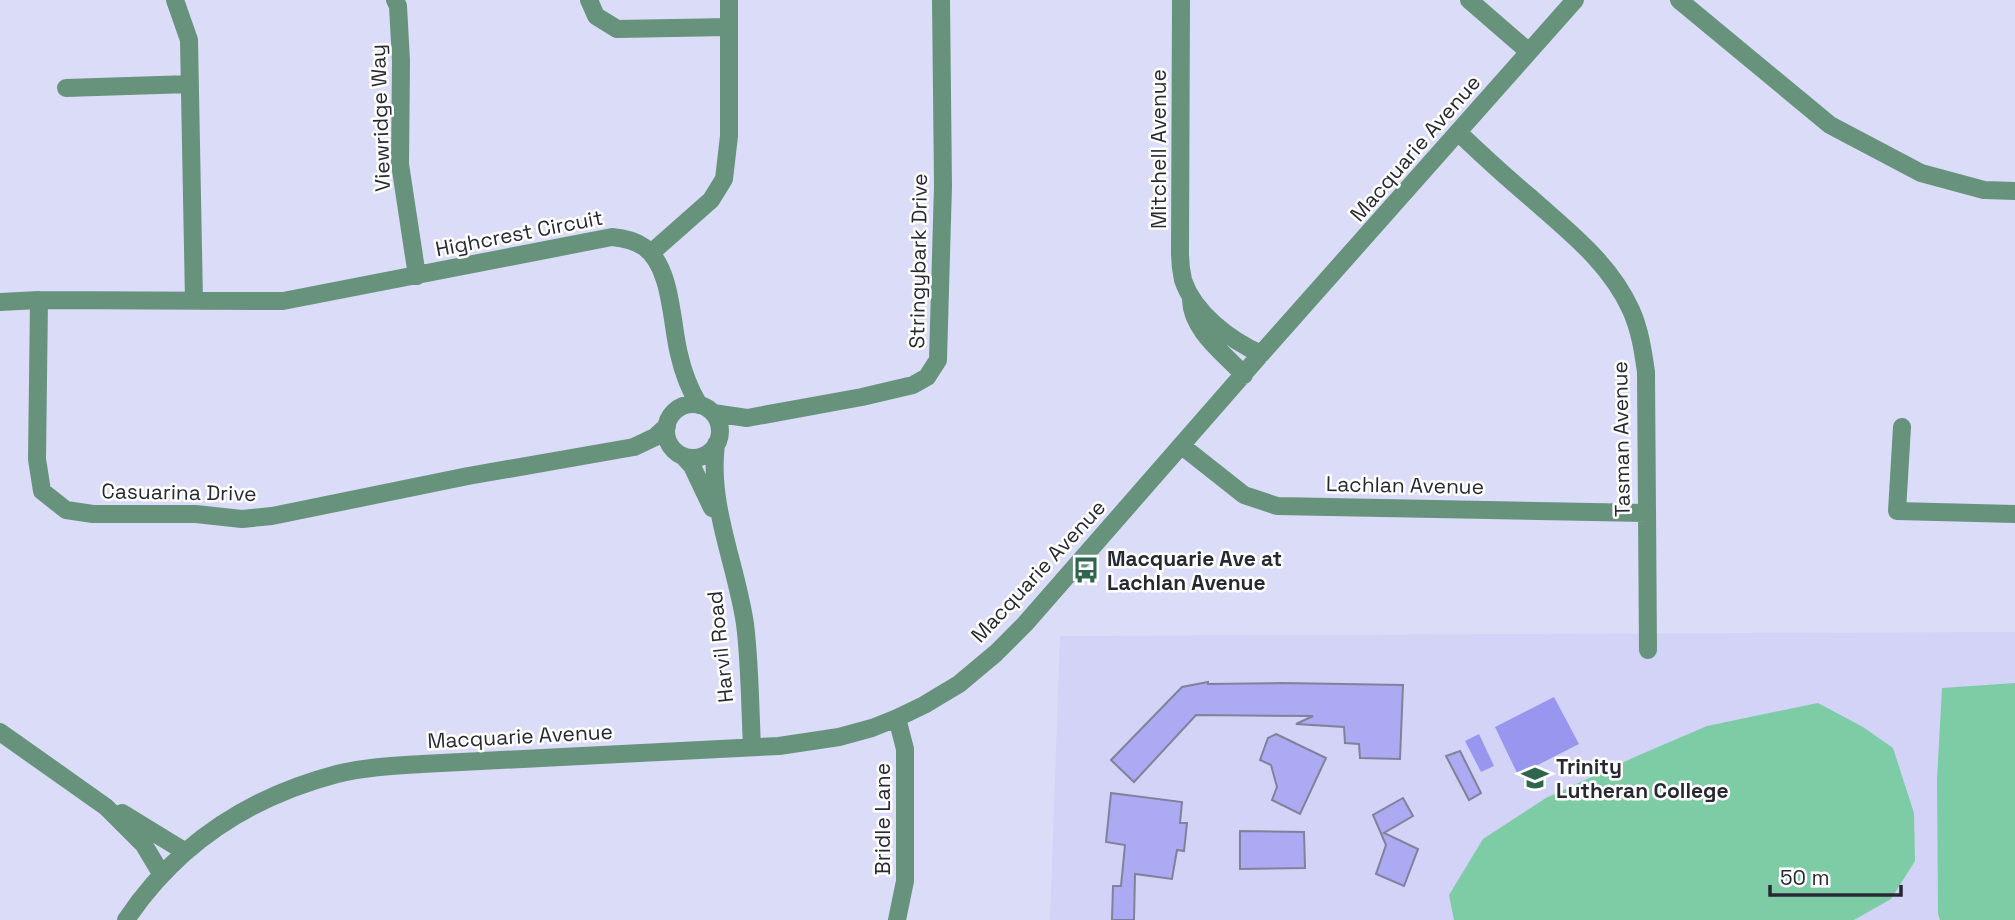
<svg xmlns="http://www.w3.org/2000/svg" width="2015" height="920" viewBox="0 0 2015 920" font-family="'Space Grotesk',sans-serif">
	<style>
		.built { fill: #d2d3f6 }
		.green { fill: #7dcca6 }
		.water { fill: #9996f0 }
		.building { fill: #abaaf3; stroke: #81819a; stroke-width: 2 }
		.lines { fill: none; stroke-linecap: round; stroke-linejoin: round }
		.minor { stroke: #67937d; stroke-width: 18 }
		.labels { text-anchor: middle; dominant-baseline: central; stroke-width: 5; stroke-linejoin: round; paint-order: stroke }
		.street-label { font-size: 21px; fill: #282832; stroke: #fff }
		.poi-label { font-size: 21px; font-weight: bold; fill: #282832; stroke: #fff; text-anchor: start }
	</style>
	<rect width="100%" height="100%" fill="#dbddf8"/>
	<path class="built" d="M2015 632V920H1050L1060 636Z"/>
	<path class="green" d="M2015 683V920H1940L1938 914 1937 780 1942 688Z
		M1818 703 1863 727 1893 748 1914 813 1915 861 1891 899 1854 920H1454L1449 895 1483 839 1546 798 1637 756 1707 726Z"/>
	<path class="water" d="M1554 697 1579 744 1518 775 1495 727Z
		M1479 734 1494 766 1481 772 1465 741Z"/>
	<path class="building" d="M1208 682V684L1282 683 1403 685 1400 759 1360 758 1359 744 1345 743 1344 727 1296 724 1313 716 1196 715 1134 782 1111 760 1182 687Z
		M1276 734 1326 758 1300 814 1272 800 1277 787 1271 765 1260 760 1268 738Z
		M1460 751 1481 793 1469 800 1446 756Z
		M1111 793 1182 802 1180 823H1187L1184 851 1177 850 1172 879 1135 874 1134 920H1112L1113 886H1121L1125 845 1106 842Z
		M1403 798 1413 816 1384 833 1418 849 1404 886 1376 874 1386 845 1373 815Z
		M1240 831 1304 832 1305 868 1240 869Z"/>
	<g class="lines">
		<path class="minor" d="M175 0 189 40 194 301
			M395 0 398 6 401 61 400 164 417 276
			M589 0 596 16 617 29 729 27
			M1181 0 1180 253C1180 262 1181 271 1183 280 1194 313 1230 340 1261 354
			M1469 0 1529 52
			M1679 0 1830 125 1921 173 1984 190 2015 191
			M66 88 190 84
			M1459 133C1482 155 1506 177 1531 198 1568 231 1610 263 1631 310 1640 330 1643 351 1646 372L1648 650
			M651 253 711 200 724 179 729 136V0
			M39 300 37 459 42 491 66 510 93 514H196L242 519 272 516 468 476 634 447 655 437 667 426
			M1191 300C1192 331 1224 353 1244 375
			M0 302 39 300 283 301 612 237C623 238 634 240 644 247 672 267 671 322 679 354 683 372 690 390 699 405
			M666 431a27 27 0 1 1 54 0a27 27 0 1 1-54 0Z
			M713 413 747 418 862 397 913 385 927 377 938 360 943 186 941 0
			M1902 427 1897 511 2015 514
			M716 444C708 505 736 563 745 624 750 664 750 706 752 747
			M1182 446 1244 495 1277 506 1646 513
			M683 456 692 466 712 508
			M0 732 106 807 144 845 162 875
			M122 813 184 851
			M126 920C177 844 249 797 337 774 365 767 394 766 422 764L779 746 839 737 872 728 897 718 924 705 959 684 996 653 1025 624 1261 354 1575 0
			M897 920 905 881V749L897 718"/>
	</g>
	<defs>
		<g id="bus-bare" transform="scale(2.1)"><path d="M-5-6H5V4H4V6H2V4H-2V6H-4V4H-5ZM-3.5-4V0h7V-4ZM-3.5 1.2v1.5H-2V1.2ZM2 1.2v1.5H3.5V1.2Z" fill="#2e654c" stroke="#fff" stroke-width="2.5" paint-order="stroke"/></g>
		<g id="school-bare" transform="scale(2.1)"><path d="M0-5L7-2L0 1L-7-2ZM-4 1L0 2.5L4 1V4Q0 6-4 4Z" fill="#2e654c" stroke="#fff" stroke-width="2.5" paint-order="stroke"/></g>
	</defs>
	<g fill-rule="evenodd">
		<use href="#bus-bare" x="1086" y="570"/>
		<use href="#school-bare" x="1535" y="778"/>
	</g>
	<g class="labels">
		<g class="street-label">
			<text transform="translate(380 118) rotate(-92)">Viewridge Way</text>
			<text transform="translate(1415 148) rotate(-49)">Macquarie Avenue</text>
			<text transform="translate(1158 149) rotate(-90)">Mitchell Avenue</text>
			<text transform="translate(519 233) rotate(-11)">Highcrest Circuit</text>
			<text transform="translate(918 261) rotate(-89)">Stringybark Drive</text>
			<text transform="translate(1621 439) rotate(-91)">Tasman Avenue</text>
			<text transform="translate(1405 485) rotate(1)">Lachlan Avenue</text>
			<text transform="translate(179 492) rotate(1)">Casuarina Drive</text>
			<text transform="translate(1038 571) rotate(-47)">Macquarie Avenue</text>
			<text transform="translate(720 647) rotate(-96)">Harvil Road</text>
			<text transform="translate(520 736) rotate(-3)">Macquarie Avenue</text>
			<text transform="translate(882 819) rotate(-90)">Bridle Lane</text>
		</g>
		<g class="poi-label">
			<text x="1107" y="558">Macquarie Ave at<tspan x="1107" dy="24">Lachlan Avenue</tspan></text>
			<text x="1556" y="766">Trinity<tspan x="1556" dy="24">Lutheran College</tspan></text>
		</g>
	</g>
	<path d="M1770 885v10h131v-10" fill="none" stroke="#282832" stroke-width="3.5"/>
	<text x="1780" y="885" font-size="21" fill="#282832" stroke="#ffffff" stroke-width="5" paint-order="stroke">50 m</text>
</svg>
